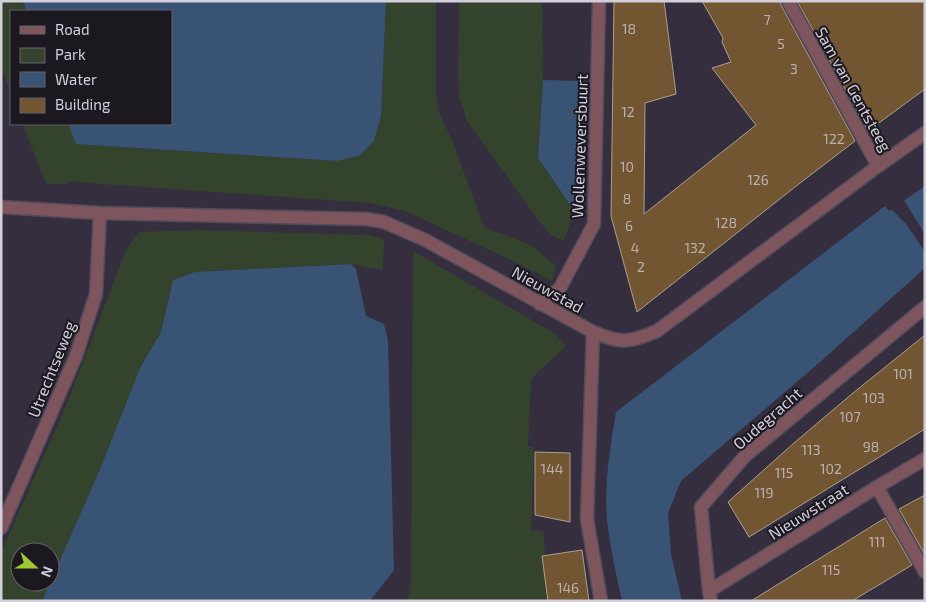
<svg xmlns="http://www.w3.org/2000/svg" width="926" height="602" viewBox="0 0 926 602" font-family="'Exo 2',sans-serif">
	<style>
		.green { fill: #33432c; fill-rule: evenodd }
		.water { fill: #395374 }
		.pier { fill: #342e3f }
		.building { fill: #725631; stroke: #ad9f8d }
		.lines { fill: none; stroke-linecap: round; stroke-linejoin: round }
		.minor-casing { stroke: #514b5b; stroke-width: 15 }
		.minor { stroke: #7e555d; stroke-width: 12 }
		.labels { text-anchor: middle; dominant-baseline: central; stroke-width: 4; stroke-linejoin: round; paint-order: stroke }
		.number-label { font-size: 14px; fill: #bbb1b0 }
		.street-label { font-size: 16px; fill: #d3cfda; stroke: #1b1820 }
	</style>
	<rect width="100%" height="100%" fill="#342e3f"/>
	<path class="green" d="M1 1H22L26 11H11V93L1 67Z
		M386 1H436V91L438 110 452 140 484 227 531 245 551 262 556 264 552 281 513 261 405 211 370 203 100 184 73 181 67 184H47C37 165 31 144 23 124H68L76 144 336 161 381 116Z
		M459 1H542L543 80 538 158 573 209V215L564 241 551 235 538 220 467 121 459 96 458 79Z
		M197 230 368 235 384 239 383 270 351 264 195 272 173 280 161 332 140 368 100 469 43 599 42 601H1V552L66 406 126 250 139 232ZM20 552H50V582H20Z
		M413 251 554 333 566 346 531 379 528 446 534 447 531 531H543L550 601H407L411 585V560Z"/>
	<path class="water" d="M23 1H386L381 116 374 141 359 156 336 161 76 144 68 124H171V11H26Z
		M543 80 580 81 579 161 573 209 538 158Z
		M925 186V268L820 362 681 481 668 513 671 554 682 601H622C616 574 610 547 607 520 604 484 610 448 616 412L885 206 889 211Z
		M351 264 356 269 366 316 384 324 388 341 394 570 370 601H42L100 469 140 368 161 332 173 280 195 272Z"/>
	<path class="pier" d="M903 199 925 234V252L907 225 890 208Z"/>
	<path class="building" d="M614 1H664L676 94 645 103 644 214 756 125 712 68 731 62 722 42 723 38 702 1H780L781 5 855 141 800 183 637 312 611 216Z
		M797 1H925V89L868 131Z
		M925 335V429L749 537 728 502 794 443 853 393Z
		M535 452 570 453V522L535 515Z
		M925 495V555L899 509Z
		M885 518 912 565 852 601H751Z
		M582 550 589 601H548L542 556Z"/>
	<g class="lines">
		<g class="minor-casing">
			<path id="minor" d="M788 1 878 166
				M1 207 100 213 367 219 384 222 425 240 593 332C621 344 629 343 657 331L878 166 925 133
				M540 304 560 288 594 224 599 1
				M593 332 587 519 601 601
				M877 487 925 572
				M1 528 76 356 96 294 100 213
				M709 591 877 487 925 459
				M711 601 709 591 701 507 745 456 925 307"/>
		</g>
		<use href="#minor" class="minor"/>
	</g>
	<g class="labels">
		<g class="number-label">
			<text x="767" y="19">7</text>
			<text x="629" y="28">18</text>
			<text x="781" y="43">5</text>
			<text x="794" y="68">3</text>
			<text x="628" y="111">12</text>
			<text x="834" y="138">122</text>
			<text x="627" y="166">10</text>
			<text x="758" y="179">126</text>
			<text x="627" y="198">8</text>
			<text x="726" y="222">128</text>
			<text x="629" y="225">6</text>
			<text x="635" y="247">4</text>
			<text x="695" y="247">132</text>
			<text x="641" y="266">2</text>
			<text x="903" y="373">101</text>
			<text x="874" y="397">103</text>
			<text x="850" y="416">107</text>
			<text x="871" y="446">98</text>
			<text x="811" y="449">113</text>
			<text x="552" y="468">144</text>
			<text x="831" y="468">102</text>
			<text x="784" y="472">115</text>
			<text x="764" y="492">119</text>
			<text x="877" y="541">111</text>
			<text x="831" y="569">115</text>
			<text x="568" y="587">146</text>
		</g>
		<g class="street-label">
			<text transform="translate(854 89) rotate(61)">Sam van Gentsteeg</text>
			<text transform="translate(579 146) rotate(-88)">Wollenweversbuurt</text>
			<text transform="translate(548 289) rotate(29)">Nieuwstad</text>
			<text transform="translate(51 369) rotate(-68)">Utrechtseweg</text>
			<text transform="translate(767 418) rotate(-41)">Oudegracht</text>
			<text transform="translate(808 511) rotate(-32)">Nieuwstraat</text>
		</g>
	</g>
	<rect width="926" height="602" fill="none" stroke="#d3cfda" stroke-width="5"/>
	<rect x="10" y="10" width="162" height="115" fill="#1b1820" stroke="#65616a"/>
	<rect x="20" y="26" width="25" height="8" fill="#7e555d" stroke="#65616a"/>
	<text x="55" y="35" font-size="15" fill="#d3cfda">Road</text>
	<rect x="20" y="48" width="25" height="15" fill="#33432c" stroke="#65616a"/>
	<text x="55" y="60" font-size="15" fill="#d3cfda">Park</text>
	<rect x="20" y="72" width="25" height="15" fill="#395374" stroke="#65616a"/>
	<text x="55" y="85" font-size="15" fill="#d3cfda">Water</text>
	<rect x="20" y="98" width="25" height="15" fill="#725631" stroke="#65616a"/>
	<text x="55" y="110" font-size="15" fill="#d3cfda">Building</text>
	<g transform="translate(35 567) rotate(111)"><circle r="24" fill="#1b1820" stroke="#65616a"/>
	<path d="M0-4L9 19L0 12L-9 19Z" fill="#9dca31"/>
	<text y="-8" font-size="14" font-weight="bold" text-anchor="middle" fill="#d3cfda">N</text>
	</g>
</svg>
